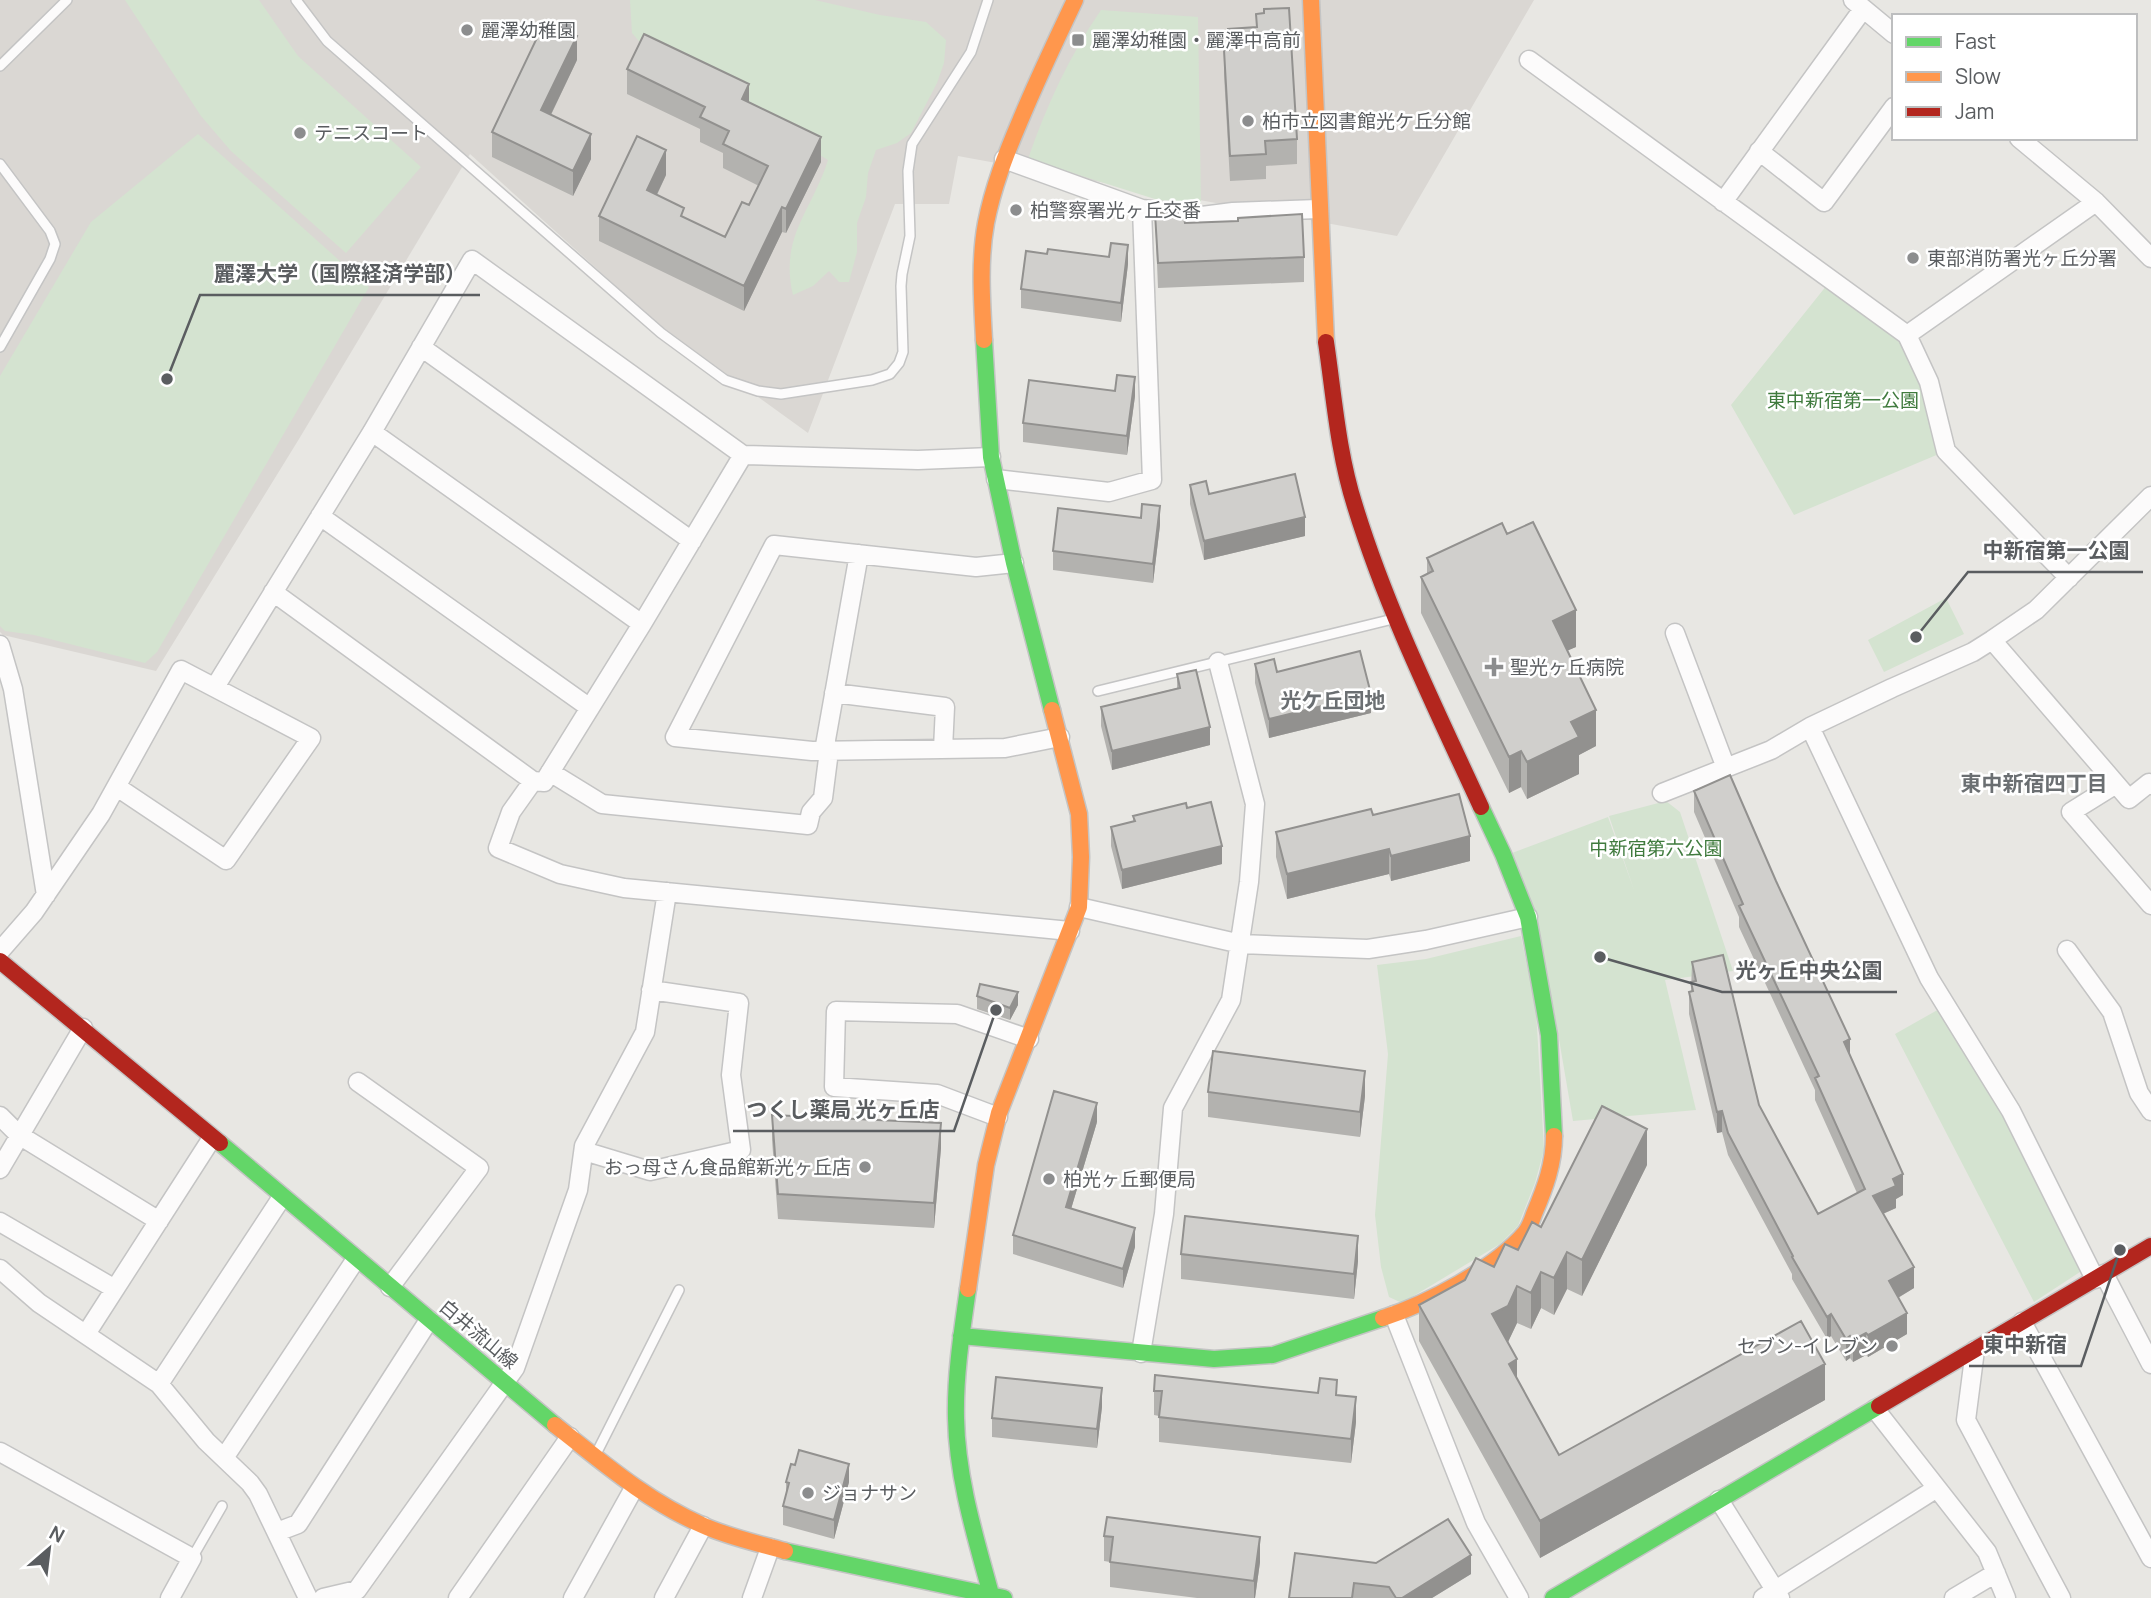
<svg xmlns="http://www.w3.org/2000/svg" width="2151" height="1598" viewBox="0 0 2151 1598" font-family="Manrope,'Noto Sans JP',sans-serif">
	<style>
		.education { fill: #dad7d3 }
		.green { fill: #d4e3d0 }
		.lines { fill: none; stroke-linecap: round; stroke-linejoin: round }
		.lane-casing { stroke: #c4c4c4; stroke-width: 12 }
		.street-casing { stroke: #c4c4c4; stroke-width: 21 }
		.fast-casing { stroke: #c4c4c4; stroke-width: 19 }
		.slow-casing { stroke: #c4c4c4; stroke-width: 19 }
		.jam-casing { stroke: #c4c4c4; stroke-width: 19 }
		.lane { stroke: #fcfbfb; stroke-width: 9 }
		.street { stroke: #fcfbfb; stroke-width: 18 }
		.fast { stroke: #63d668; stroke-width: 16 }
		.slow { stroke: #ff974d; stroke-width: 16 }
		.jam { stroke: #b3261e; stroke-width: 16 }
		.wall { fill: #b3b2af }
		.shaded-wall { fill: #92918f }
		.building { fill: #d0cfcc; stroke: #92918f; stroke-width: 2 }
		.poi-dot { fill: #8c8d8e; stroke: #fff; stroke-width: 2.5 }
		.labels { text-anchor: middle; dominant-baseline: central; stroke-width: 5; stroke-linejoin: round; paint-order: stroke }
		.poi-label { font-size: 19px; fill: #5a5d60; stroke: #fff; text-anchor: start }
		.park-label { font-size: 19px; fill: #407b3e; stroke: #fff }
		.street-label { font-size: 19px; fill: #5a5d60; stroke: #fff }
		.neighbourhood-label { font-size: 21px; font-weight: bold; fill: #6b6f72; stroke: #fff }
		.leader { fill: none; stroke: #5a5d60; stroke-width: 2.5 }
		.callout-dot { fill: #5a5d60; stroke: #fff; stroke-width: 2.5 }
		.callout-label { font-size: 21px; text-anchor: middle; font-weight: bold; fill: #5a5d60; stroke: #fff; stroke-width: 5; stroke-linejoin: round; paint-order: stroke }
	</style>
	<rect width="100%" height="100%" fill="#e8e7e3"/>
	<path class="education" d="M0 0H1534L1397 236 958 156 949 204H895L808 433 660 326 470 154 299 439 156 671 3 635 0 632Z"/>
	<path class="green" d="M125 0H259L298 56 421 167 346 253 231 151 201 116Z
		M630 0H815L880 15 926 22 946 40 944 63 937 83 911 133 897 143 876 150 868 173 866 197 857 223V252L849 282H839L829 271 813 286 793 295C779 237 812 211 828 160L644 47 632 33Z
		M1101 10 1198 17 1201 203 1158 200 1028 159C1046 107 1069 56 1101 10Z
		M198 134 369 287 157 652 145 663 34 635 5 631 0 626V376L91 222Z
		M1831 280 1907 335 1946 451 1794 515 1731 405Z
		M1946 598 1964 634 1884 672 1868 640Z
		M1666 801 1680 812 1733 971 1665 980 1696 1110 1573 1121 1554 1010 1512 853 1608 817 1634 890 1609 816Z
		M1521 936 1536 1010 1544 1150 1535 1183 1518 1226 1500 1244 1402 1303 1389 1297 1381 1267 1375 1215 1388 1054 1377 965 1426 959Z
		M1941 1008 2006 1114 2081 1265 2080 1272 2034 1302 1895 1034Z"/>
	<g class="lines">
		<g class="lane-casing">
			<path id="lane" d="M296 0 327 41 661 333 725 380 758 391 781 394 872 380 890 374 899 363 903 352 901 286 902 274 910 236 908 171 912 144 971 52 988 0
				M0 66 67 0
				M0 164 50 231 55 244 50 259 0 347
				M1098 691 1393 619
				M596 1454 679 1290
				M192 1558 222 1506"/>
		</g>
		<g class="street-casing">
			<path id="street" d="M1853 0 1894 34
				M1529 60 1907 335 1929 382 1946 451 2069 578
				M2019 138 2096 202 2151 258
				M1759 151 1824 202 1894 107
				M1004 159 1142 209 1202 216 1233 212 1318 209
				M1723 202 1863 9
				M1907 335 2096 202
				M421 347 692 541
				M372 432 642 624
				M996 479 1109 492 1152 480 1142 209
				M320 516 590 708
				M1014 563 976 567 774 545 675 737 812 751 1005 748 1060 737
				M273 592 533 781 544 782 642 624 743 455
				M1675 633 1726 768
				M1992 640 2129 799 2149 783 2151 785
				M0 645 13 689 46 895
				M215 687 372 432 472 260 743 455 918 460 991 457
				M834 693 945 707 943 749
				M824 751 859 554
				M550 772 602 804 808 825 811 812 823 798 829 751
				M533 781 511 812 498 848 560 874 624 888 1070 931
				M2116 784 2071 812 2151 905
				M1662 793 1771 750 1810 727
				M1079 907 1241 944 1368 949 1426 940 1528 917
				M2067 950 2112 1012 2139 1093 2151 1111
				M0 951 34 912 101 814 181 670 311 738 226 860 117 787
				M358 1082 479 1168 390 1287
				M0 1116 19 1135 159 1221
				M998 1117 937 1094 834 1087 836 1011 957 1014 1029 1039
				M584 1151 650 1171 741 1150 731 1075 739 1003 651 990
				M0 1169 83 1028
				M0 1222 115 1289
				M0 1269 39 1303 159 1384 206 1441 250 1483 258 1494 308 1598
				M2104 1274 2151 1364
				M2095 1279 2011 1111 1929 978 1810 727 1892 688 1973 652 1992 640 2036 610 2151 496
				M1394 1315 1476 1523 1519 1598
				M2022 1322 2151 1558
				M86 1334 212 1138
				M1975 1350 1966 1420 2061 1598
				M1141 1353 1164 1214 1173 1108 1231 1000 1249 882 1255 804 1218 662
				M159 1384 282 1197
				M1875 1409 1987 1552 2006 1598
				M0 1452 192 1558 170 1598
				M224 1458 356 1259
				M1719 1500 1780 1598
				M277 1532 298 1524 429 1320
				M323 1598 357 1590 515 1368 578 1190 584 1146 645 1032 667 892
				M458 1598 570 1437
				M573 1598 634 1488
				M664 1598 703 1526
				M752 1598 770 1548
				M1763 1598 1937 1488
				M1954 1598 1996 1573"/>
		</g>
		<g class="fast-casing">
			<path id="fast" d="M984 340 991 457 1014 563 1052 710
				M1481 807 1503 854 1528 917 1549 1035 1554 1136
				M220 1143 555 1425
				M968 1289C962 1331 955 1375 956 1418 957 1479 976 1539 992 1598
				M961 1336 1214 1359 1273 1355 1383 1318
				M785 1551 1004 1598
				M1553 1598 1879 1406"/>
		</g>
		<g class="slow-casing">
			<path id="slow" d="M1311 0 1326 342
				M984 340C982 301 979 261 986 223 993 187 1006 154 1020 121 1037 80 1056 40 1075 0
				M968 1289 986 1165 999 1113 1079 907 1081 857 1079 814 1052 710
				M1383 1318C1428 1303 1494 1269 1525 1233 1529 1228 1532 1220 1534 1214 1545 1188 1554 1164 1554 1136
				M555 1425C602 1462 647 1501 702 1525 728 1537 757 1543 785 1551"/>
		</g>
		<g class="jam-casing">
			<path id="jam" d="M1326 342C1334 396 1338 453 1355 506 1387 610 1435 707 1481 807
				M0 961 220 1143
				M1879 1406 2151 1246"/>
		</g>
		<use href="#lane" class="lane"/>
		<use href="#street" class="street"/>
		<use href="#fast" class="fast"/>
		<use href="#slow" class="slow"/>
		<use href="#jam" class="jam"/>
	</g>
	<path class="wall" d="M1256 14 1297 139V164L1266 166V179L1230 181 1224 75V50H1228V29L1256 27Z
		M577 60 551 115 591 159 573 196 492 157V132Z
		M627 69 749 102 821 162 786 233 782 232 744 311 599 241V216L666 175 657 195 684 218 725 237 749 205 759 186 723 168V153L700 142V129L627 94Z
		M1155 213 1178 218 1185 223 1304 257V282L1158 288Z
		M1128 264 1121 322 1021 308V289Z
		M1135 396 1127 455 1023 442V423Z
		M1190 485 1209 494 1305 536 1204 560 1190 504Z
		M1160 525 1153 583 1053 570V551Z
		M1507 534 1576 647 1567 650 1596 746 1579 755V774L1527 799 1521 787 1509 793 1421 613V577L1427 574V558Z
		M1255 664 1277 672 1371 713 1269 738 1255 683Z
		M1177 674 1210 745 1112 770 1101 726V707L1177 688Z
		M1694 791 1850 1055 1903 1195 1896 1199V1208L1883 1214 1914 1288 1898 1298 1907 1334 1868 1357 1866 1355 1853 1362 1850 1358 1846 1361 1831 1336 1827 1339 1792 1279V1274L1728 1155 1722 1132 1717 1133 1689 1014V992H1691L1692 962 1759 1105 1818 1214 1857 1193 1815 1100V1090L1739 927V917L1694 812Z
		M1187 808 1222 864 1122 889 1111 846V827L1133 821V816Z
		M1373 815 1470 861 1391 881 1389 874 1287 899 1276 857V832Z
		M977 996 1018 1005 1010 1020 977 1009Z
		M1208 1092 1365 1096 1360 1137 1208 1117Z
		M772 1115 941 1148 934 1228 778 1219 772 1140Z
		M1097 1122 1071 1209 1135 1247 1123 1288 1013 1254V1235Z
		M1647 1165 1582 1296 1567 1289 1554 1315 1541 1308 1531 1329 1517 1323 1508 1342 1517 1380 1559 1455 1825 1400 1540 1558 1419 1341V1305L1494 1267 1518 1250 1541 1227Z
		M1181 1254 1358 1261 1354 1299 1181 1279Z
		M1154 1391 1337 1395 1356 1422 1351 1463 1159 1442V1416L1154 1415Z
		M1102 1407 1097 1448 992 1437V1418Z
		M795 1465 849 1482 834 1539 783 1525V1506L786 1497V1482Z
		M1104 1536 1260 1562 1255 1598H1197L1110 1587V1562L1104 1561Z
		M1376 1563 1471 1574 1432 1598H1289Z"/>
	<path class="shaded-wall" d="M577 36V60L541 135V110Z
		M749 84V109L742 99Z
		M591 134V159L573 196V171Z
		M821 137V162L786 233V209Z
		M666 150V175L647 215V190Z
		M782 207V232L744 311V286Z
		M1128 245V264L1121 322V303Z
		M1135 377V396L1127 455V436Z
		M1160 506V525L1153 583V564Z
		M1305 517V536L1204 560V541Z
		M1576 610V647L1553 657V621Z
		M1371 694V713L1269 738V719Z
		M1596 710V746L1579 755V774L1527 799V762L1571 722Z
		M1210 727V745L1112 770V751Z
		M1521 751V787L1509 793V757Z
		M1470 836V861L1391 881V856Z
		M1222 846V864L1122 889V870Z
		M1389 849V874L1287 899V874Z
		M1018 992V1005L1010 1020V1008Z
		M1850 1039V1061L1844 1042Z
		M1365 1071V1096L1360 1137V1112Z
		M1097 1103V1122L1066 1226V1207Z
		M1722 1111V1132L1717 1133V1112Z
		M941 1123V1148L934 1228V1203Z
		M1647 1129V1165L1582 1296V1260Z
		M1903 1174V1195L1896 1199V1208L1873 1218V1196L1893 1179Z
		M1135 1228V1247L1123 1288V1269Z
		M1358 1236V1261L1354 1299V1274Z
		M1567 1252V1289L1554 1315V1278Z
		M1914 1267V1288L1889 1303V1281Z
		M1541 1272V1308L1531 1329V1293Z
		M1517 1286V1323L1508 1342 1492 1314Z
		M1907 1313V1334L1868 1357V1335Z
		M1831 1314V1336L1827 1339V1317Z
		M1866 1333V1355L1853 1362V1340Z
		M1850 1336V1358L1846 1361V1339Z
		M1517 1359V1396L1509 1364Z
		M1825 1364V1400L1540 1558V1521Z
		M1102 1388V1407L1097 1448V1429Z
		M1356 1397V1422L1351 1463V1439Z
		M849 1464V1482L834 1539V1520Z
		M1260 1537V1562L1255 1598H1254V1581Z
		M1471 1555V1574L1432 1598H1402Z"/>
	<path class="building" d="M1289 8 1297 139 1265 141 1266 154 1230 156 1224 50H1229L1228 29 1257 27 1256 14 1264 13V9Z
		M545 21 577 36 541 110 591 134 573 171 492 132Z
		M644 34 749 84 742 99 821 137 786 209 782 207 744 286 599 216 637 136 666 150 647 190 684 208 681 216 725 237 742 202 749 205 768 166 723 144 729 131 700 117 705 107 627 69Z
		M1178 212V218H1184L1185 223 1238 221V218L1302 214 1304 257 1158 263 1155 213Z
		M1111 243 1128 245 1121 303 1021 289 1026 251 1047 254 1048 249 1109 257Z
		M1117 375 1135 377 1127 436 1023 423 1029 380 1115 391Z
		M1295 474 1305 517 1204 541 1190 485 1206 481 1209 494Z
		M1142 504 1160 506 1153 564 1053 551 1058 508 1141 518Z
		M1533 522 1576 610 1553 621 1596 710 1571 722 1579 737 1527 762 1521 751 1509 757 1421 577 1433 571 1427 558 1502 523 1507 534Z
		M1360 651 1371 694 1269 719 1255 664 1274 659 1277 672Z
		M1196 670 1210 727 1112 751 1101 707 1180 688 1177 674Z
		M1730 775 1776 881 1850 1039 1844 1042 1903 1174 1893 1179 1896 1186 1873 1196 1914 1267 1889 1281 1907 1313 1868 1335 1866 1333 1853 1340 1850 1336 1846 1339 1831 1314 1827 1317 1792 1257 1793 1256 1728 1133 1722 1111 1717 1112 1689 992 1693 991 1691 982 1696 981 1692 962 1723 955 1759 1105 1818 1214 1865 1189 1815 1078 1819 1076 1739 906 1743 904 1694 791Z
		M1459 794 1470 836 1391 856 1389 849 1287 874 1276 832 1371 809 1373 815Z
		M1211 802 1222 846 1122 870 1111 827 1135 821 1133 816 1186 803 1187 808Z
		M980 984 1018 992 1010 1008 977 996Z
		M1213 1051 1365 1071 1360 1112 1208 1092Z
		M1054 1091 1097 1103 1066 1207 1135 1228 1123 1269 1013 1235Z
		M1602 1106 1647 1129 1582 1260 1567 1252 1554 1278 1541 1272 1531 1293 1517 1286 1508 1306 1492 1314 1517 1359 1509 1364 1559 1455 1801 1321 1825 1364 1540 1521 1419 1305 1465 1280 1476 1258 1494 1267 1505 1244 1518 1250 1532 1222 1541 1227Z
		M772 1115 941 1123 934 1203 778 1194Z
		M1185 1216 1358 1236 1354 1274 1181 1254Z
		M1155 1375 1318 1393 1320 1378 1337 1380 1336 1395 1356 1397 1351 1439 1159 1417 1162 1391H1154Z
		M996 1377 1102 1388 1097 1429 992 1418Z
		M799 1450 849 1464 834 1520 783 1506 789 1483 786 1482 791 1464 795 1465Z
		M1107 1517 1260 1537 1254 1581 1110 1562 1113 1537 1104 1536Z
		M1448 1519 1471 1555 1402 1598H1396L1389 1587 1354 1583 1352 1598H1289L1295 1553 1376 1563Z"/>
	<g class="poi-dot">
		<circle cx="467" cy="30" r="7"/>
		<rect x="1071" y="33" width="14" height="14" rx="3.5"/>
		<circle cx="1248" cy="121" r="7"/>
		<circle cx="300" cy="133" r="7"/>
		<circle cx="1016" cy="210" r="7"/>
		<circle cx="1913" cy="258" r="7"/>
		<path d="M1490.5 656.5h7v7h7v7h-7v7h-7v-7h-7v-7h7z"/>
		<circle cx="865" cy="1167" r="7"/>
		<circle cx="1049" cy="1179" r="7"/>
		<circle cx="1892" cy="1346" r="7"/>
		<circle cx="808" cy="1493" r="7"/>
	</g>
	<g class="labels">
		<g class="poi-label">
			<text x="481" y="30">麗澤幼稚園</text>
			<text x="1092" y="40">麗澤幼稚園・麗澤中高前</text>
			<text x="1262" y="121">柏市立図書館光ケ丘分館</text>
			<text x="314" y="133">テニスコート</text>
			<text x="1030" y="210">柏警察署光ヶ丘交番</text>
			<text x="1927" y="258">東部消防署光ヶ丘分署</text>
			<text x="1510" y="667">聖光ヶ丘病院</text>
			<text x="851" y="1167" text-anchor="end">おっ母さん食品館新光ヶ丘店</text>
			<text x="1063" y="1179">柏光ヶ丘郵便局</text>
			<text x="1878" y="1346" text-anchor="end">セブン-イレブン</text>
			<text x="822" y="1493">ジョナサン</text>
		</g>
		<g class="park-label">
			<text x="1843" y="400">東中新宿第一公園</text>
			<text x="1656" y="848">中新宿第六公園</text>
		</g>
		<g class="street-label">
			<text transform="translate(479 1334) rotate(40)">白井流山線</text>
		</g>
		<g class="neighbourhood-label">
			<text x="1333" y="700">光ケ丘団地</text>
			<text x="2034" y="783">東中新宿四丁目</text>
		</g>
	</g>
	<path class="leader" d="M167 379L200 295H480M1916 637L1968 572H2143M1600 957L1722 992H1897M996 1010L954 1131H733M2120 1250L2081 1366H1969"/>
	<g class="callout-dot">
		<circle cx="167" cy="379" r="7"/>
		<circle cx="1916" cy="637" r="7"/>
		<circle cx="1600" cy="957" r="7"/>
		<circle cx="996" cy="1010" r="7"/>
		<circle cx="2120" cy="1250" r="7"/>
	</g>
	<g class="callout-label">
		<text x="340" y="281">麗澤大学（国際経済学部）</text>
		<text x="2056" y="558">中新宿第一公園</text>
		<text x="1809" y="978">光ヶ丘中央公園</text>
		<text x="843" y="1117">つくし薬局 光ヶ丘店</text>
		<text x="2025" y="1352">東中新宿</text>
	</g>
	<rect x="1892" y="14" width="245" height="126" fill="#ffffff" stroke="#bdbebf" stroke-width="2"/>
	<rect x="1906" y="37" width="35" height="10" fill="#63d668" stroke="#bdbebf" stroke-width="2"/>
	<text x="1955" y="49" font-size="21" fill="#5a5d60">Fast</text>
	<rect x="1906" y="72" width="35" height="10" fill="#ff974d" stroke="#bdbebf" stroke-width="2"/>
	<text x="1955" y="84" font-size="21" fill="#5a5d60">Slow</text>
	<rect x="1906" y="107" width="35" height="10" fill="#b3261e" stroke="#bdbebf" stroke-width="2"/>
	<text x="1955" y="119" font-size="21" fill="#5a5d60">Jam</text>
	<g transform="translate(49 1549) rotate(28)" stroke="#ffffff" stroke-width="5" paint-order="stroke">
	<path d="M0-5L12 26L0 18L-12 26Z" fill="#5a5d60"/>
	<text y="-10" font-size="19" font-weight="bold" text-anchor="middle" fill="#5a5d60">N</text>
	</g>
</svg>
